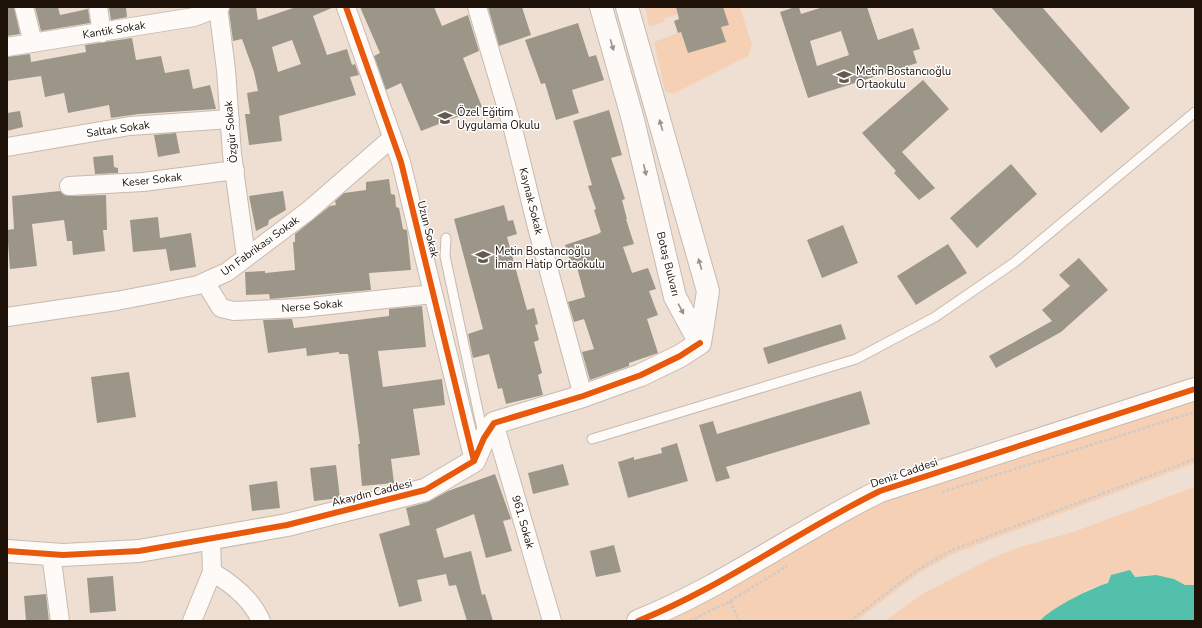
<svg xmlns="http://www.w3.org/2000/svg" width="1202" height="628" viewBox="0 0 1202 628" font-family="'Nunito Sans',sans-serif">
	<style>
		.green { fill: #f5d0b5 }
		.water { fill: #52c0aa }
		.building { fill: #9c9689; fill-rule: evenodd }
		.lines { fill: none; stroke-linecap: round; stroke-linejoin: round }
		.service-casing { stroke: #c7baaf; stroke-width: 11 }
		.minor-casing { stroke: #c7baaf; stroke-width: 20 }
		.tertiary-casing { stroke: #c7baaf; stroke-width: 24 }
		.path { stroke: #d0cbc8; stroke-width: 2.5; stroke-dasharray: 3 2; stroke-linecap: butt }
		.service { stroke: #fdfaf8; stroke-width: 9 }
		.minor { stroke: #fdfaf8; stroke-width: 18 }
		.tertiary { stroke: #fdfaf8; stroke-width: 22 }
		.cycleway-casing { stroke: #fff; stroke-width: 8 }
		.cycleway { stroke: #e8590c; stroke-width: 6 }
		.oneway { fill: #98918c }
		.labels { text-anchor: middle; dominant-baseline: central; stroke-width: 3; stroke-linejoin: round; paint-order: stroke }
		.street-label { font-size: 11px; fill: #1d1108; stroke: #fff }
		.poi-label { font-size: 11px; fill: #1d1108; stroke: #fff; text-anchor: start }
	</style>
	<rect width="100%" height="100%" fill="#efdfd3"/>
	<path class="green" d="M645 7H676L678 14 664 19V22L649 27Z
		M723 7H740L752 45 748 56 673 94 665 91 654 42 681 32 688 53 725 42 721 27 728 25Z
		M1195 389V463L953 554 919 573 856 621H638L845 508Z
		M1195 487V585H1185L1174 579 1156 575 1111 577 1108 583 1091 588 1072 599 1040 621H885L924 593 990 559 1020 547 1073 532Z"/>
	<path class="water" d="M1130 570 1135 577 1156 575 1174 579 1185 585H1195V621H1040C1049 609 1093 587 1108 583L1111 575Z"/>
	<path class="building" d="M7 7H14L20 34 7 36Z
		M35 7H58L60 15 88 9 90 23 41 31Z
		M126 7 127 17 111 20 109 8Z
		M230 7H256L258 20 296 7H334L313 16 327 55 347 49 352 65 355 64 359 75 350 77 356 95 279 116 282 141 249 145 245 114H250L247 93 258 91 254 72 242 39 233 41 229 12ZM292 40 301 64 278 72 272 47Z
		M360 7H434L442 26 468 15 479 51 463 58 482 107 421 131 401 83 386 90 374 56 380 53Z
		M488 7H522L531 35 499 46Z
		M676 7H723L729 25 721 27 726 42 688 53 681 32 678 33 674 21 679 19Z
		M795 7H799L801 14 823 7H867L878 40 913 28 920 49 913 51 917 63 808 98 780 12ZM841 31 849 55 817 66 810 41Z
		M991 7H1042L1130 108 1101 133Z
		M578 23 589 57 596 55 604 80 572 90 579 113 556 120 545 83 541 84 525 40Z
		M132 38 136 60 161 56 165 73 189 69 193 89 210 85 216 109 139 114 111 118 109 105 68 113 64 93 45 97 41 76 7 81V57L30 54 31 62 86 52 85 45Z
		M923 80 949 109 902 152 935 188 919 200 894 173 896 171 862 133Z
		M609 110 622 155 611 158 625 199 622 200 627 219H626L634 244 623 247 632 273 648 268 656 289 649 291 658 315 647 319 658 353 629 363V366L590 380 582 352 594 349 584 319 574 322 568 302 585 297 575 260 570 261 565 245 598 234 601 232 594 210 596 209 588 186 592 185 573 121Z
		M20 111 23 127 7 131V113Z
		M176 133 180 153 158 157 154 135Z
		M113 155 114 167 118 168V173L95 174 93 157Z
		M1011 164 1037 194 977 248 950 218Z
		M389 179 391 194 395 195 396 207 399 208 403 229 407 230 411 270 369 273 371 290 270 299 269 294 246 295 245 272 265 271V273L295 270 293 242H295V234L330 206 336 205 335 201 344 193 366 190V182Z
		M60 191 64 195 70 196 106 195 107 230H103L105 251 73 255 72 241H67L64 220 32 224 37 266 10 269 7 230 14 229 12 196Z
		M283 191 286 210 269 220 268 225 256 231 249 196Z
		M504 205 508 221 513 220 517 234 507 237 527 310 534 308 538 324 535 325 539 340 534 342 542 373 538 375 543 395 506 404 502 388 498 389 489 354 473 358 468 334 483 329 454 219Z
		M158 217 160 238 191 233 196 267 170 271 166 249 133 252 130 220Z
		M843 225 858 263 822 278 807 240Z
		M948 244 967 273 916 305 897 276Z
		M1079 258 1108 290 1061 332 996 368 989 356 1052 321 1042 310 1070 286 1059 275Z
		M422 306 426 347 378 351 383 387 442 379 445 405 413 409 420 455 391 459 394 483 362 486 358 444H360L348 354H339V352L307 356 306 348 268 353 263 320 292 319 294 328 389 316V309Z
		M841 324 846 339 768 364 763 348Z
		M129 372 136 417 97 423 91 377Z
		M861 391 870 424 726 467 730 478 716 482 699 425 713 421 717 434Z
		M677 443 688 481 628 498 618 462 634 457V460L662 453 661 448Z
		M563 464 569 485 533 494 528 473Z
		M336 465 340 498 314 501 310 468Z
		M495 474 511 519 503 521 512 551 486 558 474 514 436 529 444 558 471 551 482 595 485 594 493 621H467L456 585 449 586 446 574 417 580 422 601 399 607 379 534 410 525 406 508 428 502 448 491Z
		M277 481 280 508 252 511 249 485Z
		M614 545 621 572 596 577 590 551Z
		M113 576 116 611 90 613 87 578Z
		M46 594 49 621H26L24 596Z"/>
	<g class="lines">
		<g class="service-casing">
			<path id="service" d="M446 238 445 256 483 434
				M592 439 856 359 935 317 1015 262 1195 112"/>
		</g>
		<g class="minor-casing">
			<path id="minor" d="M24 7 33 43
				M98 7 102 33
				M218 7 226 70 232 154 246 257
				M346 7 401 162 474 461
				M477 7 513 129 537 227 583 396
				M7 47 194 17 220 7
				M7 147 130 126 230 119
				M69 186 143 182 235 170
				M205 282 221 308 234 311 301 308 433 294
				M7 317 116 301 158 293 198 285 227 272 308 211 392 138
				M494 423 552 621
				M51 554 60 621
				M212 572C231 583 252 600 261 621
				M192 621 212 572 211 539"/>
		</g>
		<g class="tertiary-casing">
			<path id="tertiary" d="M601 7 633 120 675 297 700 343
				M627 7 708 291 700 343
				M7 551 63 555 139 551 287 525 425 490 474 461 484 438 494 423 583 396 641 375 680 356 700 343
				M638 621C723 587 798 531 880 491L1195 389"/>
		</g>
		<path class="path" d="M942 492 1195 412
			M730 601 739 621
			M690 621 730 601 787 566
			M850 621 917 570 952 550 1195 459"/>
		<use href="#service" class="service"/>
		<use href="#minor" class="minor"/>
		<use href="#tertiary" class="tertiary"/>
		<g class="cycleway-casing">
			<path id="cycleway" d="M346 7 401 162 474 461
				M7 551 63 555 139 551 287 525 425 490 474 461 484 438 494 423 583 396 641 375 680 356 700 343
				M638 621C723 587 798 531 880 491L1195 389"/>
		</g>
		<use href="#cycleway" class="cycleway"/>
	</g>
	<defs><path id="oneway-solid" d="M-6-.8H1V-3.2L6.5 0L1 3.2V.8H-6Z"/></defs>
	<g class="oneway">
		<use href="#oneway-solid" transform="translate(612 45) rotate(74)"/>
		<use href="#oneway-solid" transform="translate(661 125) rotate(-106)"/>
		<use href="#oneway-solid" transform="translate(645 170) rotate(77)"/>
		<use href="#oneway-solid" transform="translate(700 264) rotate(-106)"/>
		<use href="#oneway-solid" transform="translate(681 309) rotate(62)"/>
	</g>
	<defs>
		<g id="school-bare" transform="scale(1.2)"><path d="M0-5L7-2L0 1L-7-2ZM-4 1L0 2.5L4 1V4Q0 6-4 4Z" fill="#66594f" stroke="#fff" stroke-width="2.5" paint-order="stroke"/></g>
	</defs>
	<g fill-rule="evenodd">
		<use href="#school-bare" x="844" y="77"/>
		<use href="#school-bare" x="445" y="118"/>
		<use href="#school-bare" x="483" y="257"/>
	</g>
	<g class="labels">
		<g class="street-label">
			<text transform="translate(114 30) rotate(-9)">Kantik Sokak</text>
			<text transform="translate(118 129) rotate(-8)">Saltak Sokak</text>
			<text transform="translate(231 132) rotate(-95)">Özgür Sokak</text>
			<text transform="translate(152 180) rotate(-6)">Keser Sokak</text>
			<text transform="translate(531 201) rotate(76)">Kaynak Sokak</text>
			<text transform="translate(428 229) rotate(76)">Uzun Sokak</text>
			<text transform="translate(260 246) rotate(-36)">Un Fabrikası Sokak</text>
			<text transform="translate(668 264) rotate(76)">Botaş Bulvarı</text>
			<text transform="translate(312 306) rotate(-5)">Nerse Sokak</text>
			<text transform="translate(904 473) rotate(-19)">Deniz Caddesi</text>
			<text transform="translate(372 493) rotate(-14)">Akaydın Caddesi</text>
			<text transform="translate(523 522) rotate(74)">961. Sokak</text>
		</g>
		<g class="poi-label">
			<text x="856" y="71">Metin Bostancıoğlu<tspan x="856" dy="13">Ortaokulu</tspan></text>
			<text x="457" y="112">Özel Eğitim<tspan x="457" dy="13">Uygulama Okulu</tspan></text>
			<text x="495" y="251">Metin Bostancıoğlu<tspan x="495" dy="13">İmam Hatip Ortaokulu</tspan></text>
		</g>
	</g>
	<rect width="1202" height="628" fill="none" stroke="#1d1108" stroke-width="16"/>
</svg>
